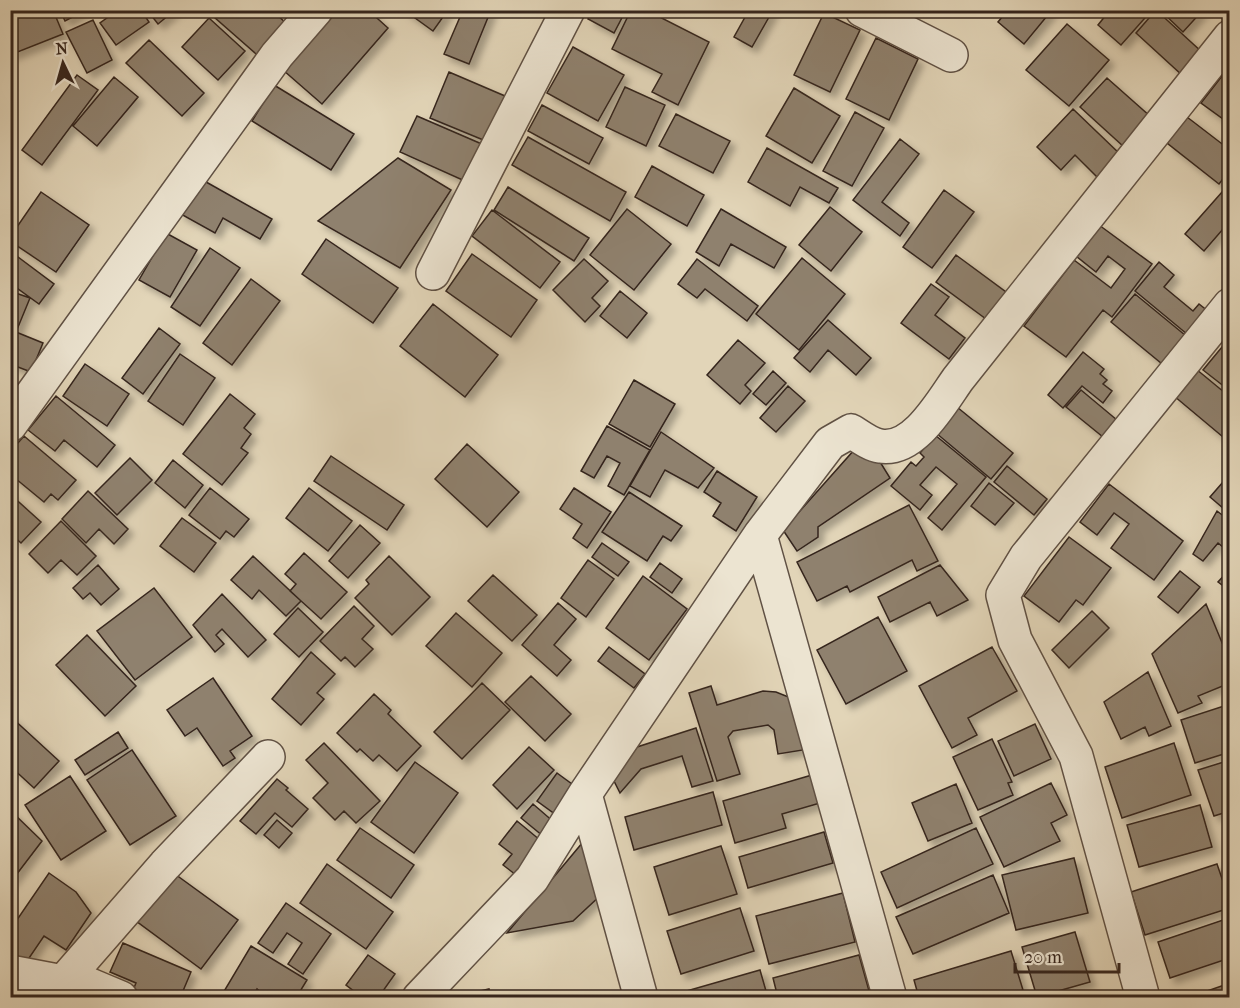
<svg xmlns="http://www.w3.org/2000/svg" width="1240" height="1008" viewBox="0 0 1240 1008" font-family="'IM FELL French Canon',serif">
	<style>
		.building { fill: #8f816e; stroke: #35251d; stroke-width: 1.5; filter: url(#shadow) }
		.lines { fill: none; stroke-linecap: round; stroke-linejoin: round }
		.minor-casing { stroke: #605144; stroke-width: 36 }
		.minor { stroke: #ece4d1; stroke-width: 33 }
	</style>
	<defs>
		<filter id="shadow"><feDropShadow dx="5.5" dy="5.5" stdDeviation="3" flood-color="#0004"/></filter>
	</defs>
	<rect width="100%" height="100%" fill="#e2d5b8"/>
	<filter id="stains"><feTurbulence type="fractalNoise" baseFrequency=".00333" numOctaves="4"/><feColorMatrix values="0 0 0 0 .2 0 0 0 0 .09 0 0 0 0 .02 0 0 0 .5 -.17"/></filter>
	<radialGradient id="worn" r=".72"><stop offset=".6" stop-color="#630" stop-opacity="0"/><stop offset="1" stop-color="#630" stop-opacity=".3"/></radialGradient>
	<path class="building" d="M10 10H53L63 34 10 55Z
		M60 10H86L65 21Z
		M118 10H141L149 22 116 45 100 23Z
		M147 10H175L158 24Z
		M206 10H272L292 29 264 61Z
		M335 10H368L388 28 322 104 283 70Z
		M404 10H448L433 31Z
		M463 10H491L469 64 444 54Z
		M593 10H626L614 33 588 19Z
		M631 10H646L709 42 678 105 652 92 662 74 612 49Z
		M749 10H773L752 47 734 37Z
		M1008 10H1052L1024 44 998 22Z
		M1110 10H1152L1121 45 1098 25Z
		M1156 10 1203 53 1183 76 1136 33Z
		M1160 10H1203L1183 32Z
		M824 13 860 30 830 92 794 75Z
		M209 18 245 51 218 80 182 47Z
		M93 20 112 60 87 73 66 32Z
		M1067 24 1109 60 1069 106 1026 70Z
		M876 38 918 59 889 120 846 99Z
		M149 40 204 93 182 116 126 63Z
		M573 47 624 75 598 121 547 93Z
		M1229 67H1230V124L1201 103Z
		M449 72 512 99 493 144 430 118Z
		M77 75 98 90 42 165 22 150Z
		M114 77 138 97 97 146 73 126Z
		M1107 78 1151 117 1124 147 1080 107Z
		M274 85 354 134 331 170 252 121Z
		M625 87 665 105 646 146 606 127Z
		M794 88 840 116 812 163 766 136Z
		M542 105 603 138 589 164 528 131Z
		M1073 109 1122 156 1099 179 1075 155 1061 170 1037 147Z
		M855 112 884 128 852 186 823 171Z
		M676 114 730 141 713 173 659 146Z
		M417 116 484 145 467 182 400 152Z
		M1187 117 1230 150V170L1219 184 1167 143Z
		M528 137 626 192 610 221 512 165Z
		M900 139 919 154 882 202 909 223 900 236 853 200Z
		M767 148 838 188 829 203 800 187 790 206 748 182Z
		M398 158 451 190 400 268 318 221Z
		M652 166 704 195 687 226 635 197Z
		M199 178 272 219 260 239 223 218 215 233 179 213Z
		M1230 183V221L1204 251 1185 234Z
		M508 187 589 238 574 261 494 210Z
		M944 190 974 212 932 268 903 247Z
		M41 192 89 225 56 272 10 241V237Z
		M830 207 862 232 831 271 799 245Z
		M627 209 671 244 634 290 590 255Z
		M721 209 786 247 774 268 731 244 719 266 696 252Z
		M492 210 560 262 540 288 472 236Z
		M1099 225 1152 264 1112 317 1103 310 1066 357 1024 326 1074 260 1111 288 1125 269 1108 256 1096 272 1076 256Z
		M166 233 197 250 170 297 139 280Z
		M326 239 398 288 373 323 302 274Z
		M210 248 240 268 200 326 171 307Z
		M10 251 54 284 39 304 10 283Z
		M472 254 537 300 511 337 446 291Z
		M956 255 1006 292 986 319 936 282Z
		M802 258 845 294 799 350 756 314Z
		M584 259 608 281 592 298 600 306 585 322 553 290Z
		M697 259 758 306 747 321 705 289 697 298 678 284Z
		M1159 262 1174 275 1164 287 1193 311 1199 304 1213 315 1193 339 1135 291Z
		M251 279 280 301 232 365 203 343Z
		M931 284 949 297 935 315 965 338 949 359 901 323Z
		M10 291 30 298 16 332 43 343 31 372 10 364Z
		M620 291 647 313 627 338 600 316Z
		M1135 294 1191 340 1167 368 1111 322Z
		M433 304 498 355 465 397 400 346Z
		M828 320 871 358 856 375 828 350 810 372 794 358Z
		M159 328 180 344 143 394 122 378Z
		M1230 332V347L1222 341Z
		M738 340 765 363 745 385 751 391 740 404 707 375Z
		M1222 347 1230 353V391L1203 370Z
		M1083 352 1104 369 1100 374 1107 380 1103 384 1112 391 1103 403 1082 386 1063 408 1048 395Z
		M180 354 215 378 183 425 148 401Z
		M85 364 129 394 107 426 63 396Z
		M1196 369 1230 397 1229 442 1174 396Z
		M773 371 786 383 766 405 753 394Z
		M634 380 675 404 650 447 609 424Z
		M788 386 805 401 776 432 760 418Z
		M1081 390 1117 420 1103 437 1066 407Z
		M230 394 255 414 244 428 251 434 241 448 248 453 222 485 183 454Z
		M56 396 115 445 97 467 64 440 55 451 28 430Z
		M957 407 1013 453 991 479 936 433Z
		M607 426 650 450 624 495 608 486 620 463 607 456 594 478 581 471Z
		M661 432 714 468 698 488 665 470 650 497 630 486Z
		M935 435 986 477 942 530 928 518 957 484 936 467 920 485 932 495 920 510 891 486 911 462 916 466 924 457 920 453Z
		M24 436 76 480 58 500 51 494 44 502 10 474V452Z
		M467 444 519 492 487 527 435 479Z
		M869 444 890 478 818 527V537L797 551 783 530 855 449Z
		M331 456 404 505 387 530 314 481Z
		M130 458 152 480 117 515 95 493Z
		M173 460 203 485 185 508 155 483Z
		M1007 466 1047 499 1034 515 994 482Z
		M717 471 757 497 736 531 713 516 721 503 704 492Z
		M1230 474V514L1210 497Z
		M989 483 1014 503 995 525 971 506Z
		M1109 484 1183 541 1154 580 1111 548 1129 524 1114 513 1097 535 1080 522Z
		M210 488 249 519 234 537 226 531 220 539 189 515Z
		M309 488 352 521 328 551 286 518Z
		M574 488 611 512 587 548 573 538 582 524 560 509Z
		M88 491 128 529 114 544 99 529 86 543 62 519Z
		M629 492 682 526 671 541 663 536 647 561 602 532Z
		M10 494 41 522 21 543 10 533Z
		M909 505 938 561 917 571 912 560 850 592 847 586 817 601 797 562Z
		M1217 511 1230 521V553L1218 543 1203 561 1193 554Z
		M182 518 216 543 194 572 160 546Z
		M61 521 96 556 77 575 61 560 48 573 29 554Z
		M360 525 380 543 348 578 329 561Z
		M1069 537 1111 568 1083 605 1076 600 1059 622 1024 596Z
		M602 543 629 562 618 576 592 557Z
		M304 553 347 592 321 619 290 591 296 584 285 574Z
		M253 556 301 601 286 616 259 590 252 599 231 580Z
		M389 556 430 597 392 635 355 598 369 584 366 580Z
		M588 560 614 579 586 617 561 598Z
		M660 563 682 579 672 593 650 577Z
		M98 565 119 589 101 605 90 593 83 599 73 588Z
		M940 565 968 600 937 616 930 602 890 622 878 597Z
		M1230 569V591L1218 582Z
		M1180 571 1200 587 1178 613 1158 597Z
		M493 575 537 615 512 641 468 601Z
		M643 576 687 609 649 660 606 628Z
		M154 588 192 637 135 680 97 631Z
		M222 594 266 640 248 657 222 629 216 635 224 644 215 652 193 625Z
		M558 603 576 619 554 645 571 660 557 676 522 645Z
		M1206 604 1230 662V683L1198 696 1202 703 1178 713 1152 654Z
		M354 606 374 626 362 639 373 649 355 667 345 657 341 661 320 641Z
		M298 608 323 632 299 657 274 634Z
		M1092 611 1109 628 1069 668 1052 650Z
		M456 613 502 653 472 687 426 646Z
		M878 617 907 671 846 704 817 650Z
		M87 635 136 686 105 716 56 665Z
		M609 647 645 674 634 688 598 661Z
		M992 647 1017 691 968 718 977 735 952 748 919 686Z
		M311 652 335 674 317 693 324 699 301 725 272 699Z
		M1148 672 1171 726 1149 736 1145 727 1121 739 1104 702Z
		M531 676 571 714 545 741 505 702Z
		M213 678 252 736 230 751 235 758 223 766 197 728 185 736 167 710Z
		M482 683 510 710 462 759 434 732Z
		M711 686 717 705 763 691 776 692 791 698 803 750 778 754 774 730 768 725 733 731 728 737 740 774 717 781 689 693Z
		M374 694 391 710 388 714 421 746 397 771 379 755 373 761 360 749 357 752 337 733Z
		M1230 704V743L1225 745 1227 753 1195 763 1181 720Z
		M10 716 59 761 34 788 10 766Z
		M1035 724 1051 759 1014 776 998 741Z
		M696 728 713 781 692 787 682 756 641 769 620 793 613 779 634 748Z
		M118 732 128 748 85 775 75 760Z
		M992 739 1012 782 1008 783 1013 795 978 810 953 757Z
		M324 743 380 801 356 823 344 811 335 820 313 798 328 783 306 760Z
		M1174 743 1191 795 1122 818 1105 767Z
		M529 747 554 770 517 809 493 785Z
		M132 750 176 816 130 845 87 780Z
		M1230 760V811L1214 816 1198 770Z
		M415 762 458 793 414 853 371 822Z
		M557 773 580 790 559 817 537 801Z
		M812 775 820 803 782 814 786 828 735 843 723 801Z
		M70 776 106 831 61 860 25 805Z
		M277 779 288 788 286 790 308 809 292 827 275 813 256 834 240 821Z
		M1051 783 1067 815 1051 823 1060 841 1004 867 980 817Z
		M956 784 972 823 928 841 912 803Z
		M713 792 722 825 634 850 625 817Z
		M533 804 555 823 543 836 521 818Z
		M1200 805 1212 847 1139 867 1127 825Z
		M10 810 42 841 10 883Z
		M277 820 292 833 279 848 264 835Z
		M517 821 546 845 520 878 503 865 512 854 499 844Z
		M360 828 414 865 391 898 337 860Z
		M976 828 993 864 897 908 881 872Z
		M824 832 833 863 748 888 739 857Z
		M583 842 603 893 573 921 507 933Z
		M721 846 737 894 669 915 654 867Z
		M1074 858 1088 913 1016 930 1002 875Z
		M327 864 393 912 366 949 300 903Z
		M1217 864 1230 902V908L1145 935 1131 892Z
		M168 869 238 920 201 969 132 918Z
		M49 873 76 892 91 913 66 950 44 936 25 964H10V930Z
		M993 875 1009 913 913 954 896 917Z
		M843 893 855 942 769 964 756 916Z
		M286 903 331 934 303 974 288 964 302 943 287 933 273 953 258 943Z
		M740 908 754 951 681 974 667 931Z
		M1229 918 1230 958 1170 978 1158 942Z
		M1075 932 1090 982 1037 997 1022 947Z
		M123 943 191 972 180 998H138L131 995 136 983 110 972Z
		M251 946 307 980 296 998H268L257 989 252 998H220Z
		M1011 951 1023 990 998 998H919L914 980Z
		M368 955 395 974 378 998H363L346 985Z
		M859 955 871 998H778L773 978Z
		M760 970 768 998H677L676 994Z
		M1230 983V998H1187Z
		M489 989 491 998H451Z
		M524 992 526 998H500Z
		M1094 992 1095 998H1072Z"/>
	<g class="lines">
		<g class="minor-casing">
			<path id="minor" d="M862 10 951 55
				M433 273 568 10
				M10 425 277 55 316 10
				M760 535 890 998
				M585 794 641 998
				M10 972 63 982H83L121 998
				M53 998 63 982 165 865 268 757
				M419 998 532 879 585 794 760 535 830 443 851 431C859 436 871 445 880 446 914 452 941 403 958 379L1230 37
				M1143 998 1076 756 1015 640 1003 595 1026 557 1230 305"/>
		</g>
		<use href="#minor" class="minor"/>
	</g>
	<rect width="1240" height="1008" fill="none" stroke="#e2d5b8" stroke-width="36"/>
	<rect x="12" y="12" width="1216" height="984" fill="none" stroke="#35251d" stroke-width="3"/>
	<rect x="18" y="18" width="1204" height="972" fill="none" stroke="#35251d" stroke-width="1.5"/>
	<g transform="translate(63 63) rotate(355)" stroke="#ece4d1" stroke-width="4.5" paint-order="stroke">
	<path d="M0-4.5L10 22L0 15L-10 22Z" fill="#35251d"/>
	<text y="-9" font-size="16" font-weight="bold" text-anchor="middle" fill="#35251d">N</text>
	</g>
	<path d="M1015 963v9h104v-9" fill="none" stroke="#35251d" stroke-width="3"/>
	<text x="1024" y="963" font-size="18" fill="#35251d" stroke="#ece4d1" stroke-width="4.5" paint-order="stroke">20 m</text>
	<rect width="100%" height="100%" filter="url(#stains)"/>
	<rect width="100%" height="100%" fill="url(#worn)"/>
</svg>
